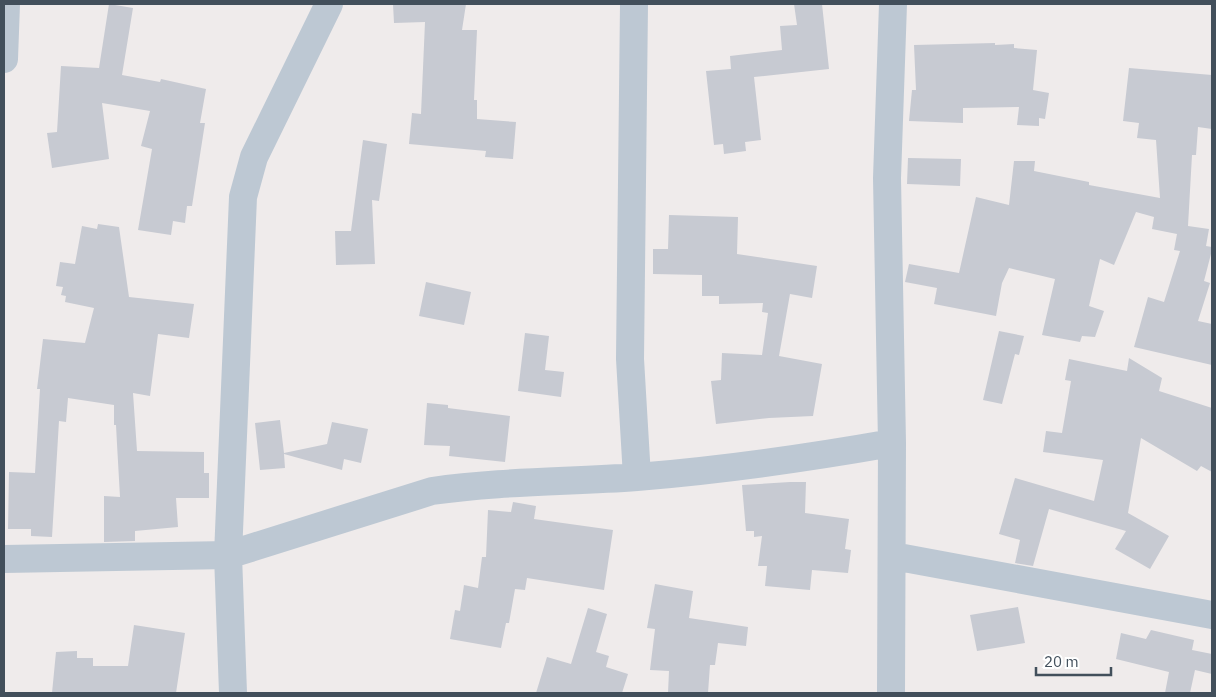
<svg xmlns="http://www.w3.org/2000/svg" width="1216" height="697" viewBox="0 0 1216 697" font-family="'IBM Plex Sans',sans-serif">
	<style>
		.building { fill: #c7cad2 }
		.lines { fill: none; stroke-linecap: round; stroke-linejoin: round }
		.street { stroke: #bdc8d3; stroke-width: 28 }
	</style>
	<rect width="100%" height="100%" fill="#efebeb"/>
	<path class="building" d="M109 4 133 8 122 75 160 82 161 79 206 89 200 123H205L192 206H187L185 223 173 221 171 235 138 230 152 149 141 146 150 111 102 103 109 159 52 168 47 133 57 132 61 66 99 68Z
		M393 4H466L462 30H477L474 100H477V119L516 122 513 159 485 157 486 151 409 144 412 113 421 114 425 22 394 23Z
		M794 4H822L829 69 754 77 761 140 745 142 746 151 724 154 723 144 714 145 706 71 731 69 730 56 782 50 780 26 797 25Z
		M995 43V45L1014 44V48L1037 50 1033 90 1049 93 1045 119 1039 118V126L1017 125 1019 107 963 108V123L909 121 912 90H916L914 45Z
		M1129 68 1212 75V129L1198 127 1196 155H1192L1188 226 1209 229 1206 246 1212 247V250L1204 281 1210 283 1198 321 1212 324V365L1134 347 1148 297 1164 302 1180 251 1174 250 1177 234 1152 229 1154 217 1136 212 1114 265 1100 259 1089 306 1104 311 1095 337 1082 336 1080 342 1042 335 1055 279 1009 268 1002 283 996 316 934 304 937 288 905 282 909 264 959 273 976 197 1009 205 1014 161H1035L1034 171 1089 182V185L1160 198 1156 140 1137 138 1139 123 1123 121Z
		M363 140 387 144 379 201 372 200 375 264 336 265 335 231H351Z
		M908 158 961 159 960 186 907 184Z
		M669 215 738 217 737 254 817 266 812 298 790 294 779 356 822 364 813 416 769 418 716 424 711 381 721 380 722 353 762 355 768 313 762 312 763 303 719 304V296H702V275L653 274V249H668Z
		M98 224 119 227 129 297 194 304 189 338 158 334 150 396 133 393 137 451 204 452V473H209V498H176L178 527 135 531V541L104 542V496L120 497 117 444 116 425H114V405L68 398 66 422 59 421 52 537 31 536V529H8L9 472 35 473 40 389H37L43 339 85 343 94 308 65 302 66 296 61 295 63 287 56 286 60 262 75 264 82 226 97 229Z
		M426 282 471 292 464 325 419 316Z
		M999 331 1024 336 1019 355 1015 354 1002 404 983 400Z
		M525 333 549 336 545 370 564 372 561 397 518 391Z
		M1129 358 1162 378 1159 391 1212 408V472L1201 466 1197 471 1141 438 1128 513 1169 536 1150 569 1115 549 1126 531 1049 509 1033 566 1015 563 1020 540 999 534 1015 478 1094 501 1103 460 1043 452 1046 431 1062 433 1071 381 1065 380 1069 359 1127 371Z
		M427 403 448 405V408L510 416 505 462 449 456 450 446 424 445Z
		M280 420 284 453 327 444 332 422 368 429 361 463 344 459 342 470 284 454 285 468 260 470 255 423Z
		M790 482H806L805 513 849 519 845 549 851 550 848 573 812 570 810 590 765 586 767 566H758L762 536 754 537V531H746L742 485Z
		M513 502 536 506 534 519 613 530 604 590 527 578 525 590 515 589 509 623H506L501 648 450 639 455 610 460 611 464 585 478 588 482 557H486L488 510 511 512Z
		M655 584 693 591 689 618 748 627 746 646 718 643 715 665H710L708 693H668L669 671 650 670 655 629 647 628Z
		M1018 607 1025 643 977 651 970 615Z
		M588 608 607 614 596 652 609 656 606 667 628 674 622 693H536L547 657 571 664Z
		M134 625 185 633 176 693H52L56 652 77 651V658H93V666H128Z
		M1151 630 1194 640 1192 650 1212 654V674L1195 670 1190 693H1165L1169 672 1116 659 1121 633 1146 639Z"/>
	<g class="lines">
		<path class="street" d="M634 4 630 359 637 477
			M4 59 6 4
			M893 556 1212 615
			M4 559 228 555 432 491C500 481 569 482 637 477 723 470 807 458 892 443
			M233 693 228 555 243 197 254 157 329 4
			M891 693 892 443 887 178 893 4"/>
	</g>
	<rect width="1216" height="697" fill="none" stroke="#424f5b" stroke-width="10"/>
	<path d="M1036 667v8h75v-8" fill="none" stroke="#424f5b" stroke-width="2.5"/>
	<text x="1044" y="667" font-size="15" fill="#424f5b" stroke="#ffffff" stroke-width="4" paint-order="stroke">20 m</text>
</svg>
